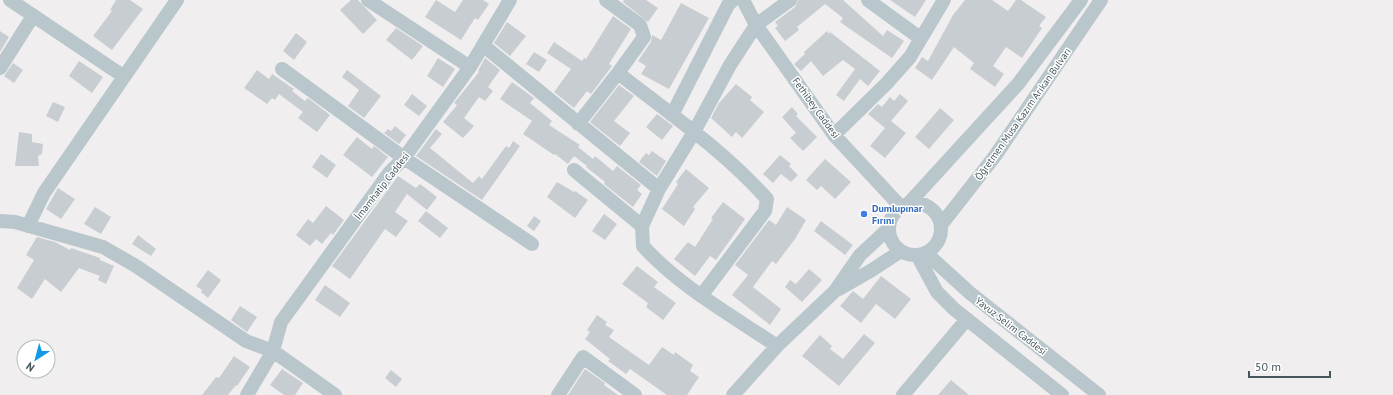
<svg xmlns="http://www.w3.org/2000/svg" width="1393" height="395" viewBox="0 0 1393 395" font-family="'PT Sans',sans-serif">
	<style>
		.building { fill: #c8cdd1 }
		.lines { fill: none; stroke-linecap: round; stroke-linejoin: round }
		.minor { stroke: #b9c7cc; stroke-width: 14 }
		.shop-dot { fill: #3f7fe0; stroke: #fff; stroke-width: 1.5 }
		.labels { text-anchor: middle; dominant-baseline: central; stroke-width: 3; stroke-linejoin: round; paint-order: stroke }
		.street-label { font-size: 10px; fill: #46565d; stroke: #fff }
		.shop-label { font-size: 10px; font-weight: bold; fill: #366cbe; stroke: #fff; text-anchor: start }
	</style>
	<rect width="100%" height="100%" fill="#f1eeef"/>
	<path class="building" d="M116 0H130L143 9 112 50 93 36 112 11 110 10Z
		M351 0H358L377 20 363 34 340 10Z
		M436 0 455 12 463 0H483L489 4 478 20 475 18 461 40 425 17Z
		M624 0H646L658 8 648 22 623 2Z
		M798 0H843L883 36 887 30 904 41 892 58 840 22 843 18 825 4 797 27 799 30 785 41 775 28 778 26 775 22 795 7Z
		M890 0H926L915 17Z
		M965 0H992L1008 11 1016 0H1021L1046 17 1039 26 1042 28 1022 58 1006 47 993 66 1004 74 995 87 970 69 974 63 954 47 932 80 915 68 922 57 928 61 953 15Z
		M681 3 709 18 669 89 641 74 646 66 638 61 651 42 652 35 661 40Z
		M613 16 631 29 609 64 612 66 591 94 587 91 574 108 554 92 571 69 547 53 554 42 582 61 584 58 586 59Z
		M507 22 526 36 510 56 494 43Z
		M396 28 423 46 412 60 386 40Z
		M0 31 9 37 0 52Z
		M827 31 829 34 830 32 880 71 868 86 860 79 844 101 836 95 855 69 843 60 823 76 811 61 801 71 794 64 805 54 804 52Z
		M296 33 307 42 294 60 283 51Z
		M534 52 547 60 539 72 526 64Z
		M438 58 455 69 443 87 427 76Z
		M485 58 500 70 488 87 493 91 485 101 479 97 464 118 474 126 463 138 443 122 457 105 454 103 479 72 478 71Z
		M79 61 103 77 92 93 69 76Z
		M13 63 23 70 14 83 4 76Z
		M257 70 269 79 272 74 294 89 292 91 305 101 308 98 330 115 317 132 298 118 303 112 279 94 275 100 272 98 267 104 244 88Z
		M347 70 381 96 364 118 348 106 359 90 342 77Z
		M512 82 534 98 530 103 552 121 549 125 580 145 578 147 593 159 595 156 613 171 617 166 641 185 637 190 642 194 633 207 604 184 605 182 586 167 587 166 574 156 568 164 555 154 554 155 523 134 532 121 500 99Z
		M736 84 752 97 750 100 764 112 742 138 736 132 732 137 711 118 719 103Z
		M619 85 634 96 614 121 630 133 620 146 590 122Z
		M412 94 427 106 419 116 404 105Z
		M900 94 908 101 891 121 906 133 885 158 870 146 885 128 868 114 878 104 882 107 890 97 894 101Z
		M53 102 65 107 58 122 46 116Z
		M792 107 798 114 796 116 817 137 803 151 790 138 796 133 782 117Z
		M940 108 954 120 929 149 915 137Z
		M657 114 673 126 662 140 646 127Z
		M395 126 406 135 399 144 384 133 388 129 391 131Z
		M436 129 442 134 430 148 473 183 479 176 482 179 506 146 509 148 513 141 520 146 482 200 416 156Z
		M19 132 32 134V142L43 144 42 154 38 156 39 166H15Z
		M357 137 372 149 374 146 388 157 372 177 343 155Z
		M652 151 666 161 657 176 639 162 646 153 649 155Z
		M321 154 336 165 327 178 312 167Z
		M780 155 791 164 789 166 798 175 791 182 781 174 773 183 763 174Z
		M825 159 851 182 835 199 821 186 817 190 806 180Z
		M686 169 709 188 693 207 695 209 684 226 662 209 678 184 676 182Z
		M398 176 416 188 420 184 437 197 427 210 407 194 395 212 408 221 396 237 385 229 350 279 332 266Z
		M557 182 574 192 575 191 588 200 575 218 547 197Z
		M58 188 75 199 61 219 46 209Z
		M723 202 745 219 716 260 710 256 695 276 674 259 688 242 695 247 713 219 711 218Z
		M326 206 344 220 333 235 331 233 322 244 316 239 310 246 296 235 308 219 313 223Z
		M95 207 111 217 101 234 84 224Z
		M787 207 806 220 795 239 776 264 772 261 753 287 781 309 770 325 732 295 748 275 735 265 769 220 776 225Z
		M426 211 448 228 440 238 418 221Z
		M604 214 617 224 605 240 592 231Z
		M534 216 541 221 534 231 527 226Z
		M821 221 853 245 845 255 814 231Z
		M138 235 156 249 151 256 132 244Z
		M37 237 55 242 70 250 71 248 100 258V260L114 266 106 284 98 280 100 276 79 268 61 292 45 279 32 299 17 288 34 260 26 255Z
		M637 266 658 282 654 287 676 303 663 320 646 307 648 303 622 284Z
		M809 269 822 280 802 302 785 287 790 280 796 284Z
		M208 270 221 280 208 298 201 292 202 290 196 286Z
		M881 276 911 299 895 319 876 304 861 323 840 306 853 291 863 299Z
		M325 285 350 303 340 317 315 300Z
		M240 306 257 317 247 332 231 320Z
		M597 315 607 322 605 325 614 330 609 337 649 365 662 347 674 355 675 352 693 365 690 371 699 377 687 395H667L630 369 626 374 608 361 610 359 585 339 590 332 587 330Z
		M864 334 875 343 839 386 802 356 820 335 832 346 830 349 843 359Z
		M234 356 250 367 237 386 236 385 228 395H202L216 377 219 378Z
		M282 369 303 383 295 395H284L270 385Z
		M585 369 605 383 604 385 618 395H568Z
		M391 370 402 379 396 387 385 378Z
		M951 380 969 395H938Z"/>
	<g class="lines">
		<path class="minor" d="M10 0 123 76
			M368 0 470 67
			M606 0 640 25 644 37 618 73
			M743 0 756 25 834 135 901 207
			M868 0 920 38
			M484 46 659 189
			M0 68 33 16
			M282 69 404 158 532 244
			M672 115 728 5 733 0
			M578 124 618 73C669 113 724 151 767 199L765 211 701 296
			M834 135 887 83 910 57 944 0
			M574 170 642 226
			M909 203 1018 84 1081 0
			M889 229a26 26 0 1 1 52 0a26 26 0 1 1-52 0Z
			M0 221 15 222 103 247 136 266 246 341 273 351 335 395
			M941 225 995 156 1101 0
			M28 226 44 193 177 0
			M926 253 970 293 1099 395
			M917 255 937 292 954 309 1062 395
			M839 289 872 270 901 251
			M777 346C731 315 680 287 643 246L642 226 659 189 694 132 730 65 756 25 790 0
			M247 395 273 351 281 322 389 173 404 158 470 67 510 0
			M558 395 583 357 635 395
			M733 395 777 346 835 291 860 255 889 228
			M903 395 967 319"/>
	</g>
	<circle class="shop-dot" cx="864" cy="214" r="4"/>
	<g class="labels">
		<g class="street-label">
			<text transform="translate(816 108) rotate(54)">Fethibey Caddesi</text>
			<text transform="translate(1023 114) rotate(-55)">Öğretmen Musa Kazım Arıkan Bulvarı</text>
			<text transform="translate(382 186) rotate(-52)">İmamhatip Caddesi</text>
			<text transform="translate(1011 326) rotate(38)">Yavuz Selim Caddesi</text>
		</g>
		<g class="shop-label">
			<text x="872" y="208">Dumlupınar<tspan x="872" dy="12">Fırını</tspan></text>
		</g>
	</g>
	<g transform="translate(36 359) rotate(216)"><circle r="19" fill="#ffffff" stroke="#b5bbbe"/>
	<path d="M0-3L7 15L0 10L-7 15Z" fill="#119ae8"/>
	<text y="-6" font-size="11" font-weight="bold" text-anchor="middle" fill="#46565d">N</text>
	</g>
	<path d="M1249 371v6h81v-6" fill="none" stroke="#46565d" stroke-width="2"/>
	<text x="1255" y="371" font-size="12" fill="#46565d" stroke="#ffffff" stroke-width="3" paint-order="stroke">50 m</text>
</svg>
